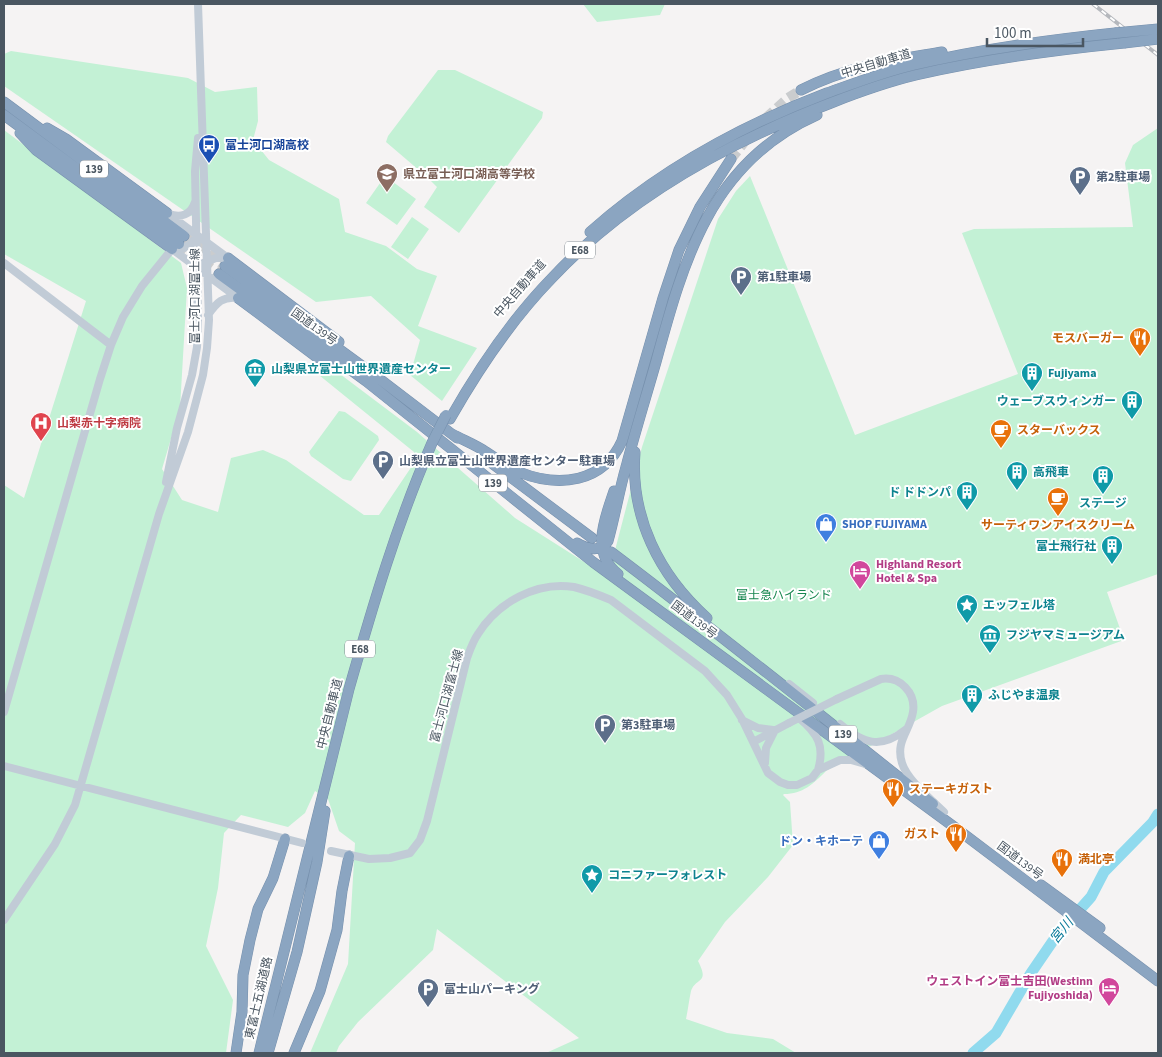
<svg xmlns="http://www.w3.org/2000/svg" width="1162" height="1057" viewBox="0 0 1162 1057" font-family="'Source Sans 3','Noto Sans JP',sans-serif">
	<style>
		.green { fill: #c3f1d5 }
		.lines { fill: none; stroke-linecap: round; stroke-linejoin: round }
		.river { stroke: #90daee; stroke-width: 11 }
		.highway-tunnel { stroke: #caccce; stroke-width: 10; stroke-dasharray: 10 5; stroke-linecap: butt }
		.highway-casing { stroke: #7690ad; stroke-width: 11 }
		.secondary { stroke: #c1cbd6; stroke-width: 8 }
		.highway { stroke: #8ba5c1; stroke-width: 10 }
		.rail-casing { stroke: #b5b8bd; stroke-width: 4 }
		.rail { stroke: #fff; stroke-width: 2; stroke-dasharray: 5.5; stroke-linecap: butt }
		.highway-bridge-casing { stroke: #7690ad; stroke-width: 11; stroke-linecap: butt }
		.secondary-bridge { stroke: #c1cbd6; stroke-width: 8 }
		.highway-bridge { stroke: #8ba5c1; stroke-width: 10 }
		.labels { text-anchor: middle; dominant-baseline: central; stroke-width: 4; stroke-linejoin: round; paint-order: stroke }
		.shield { fill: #fff; stroke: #808990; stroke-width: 1 }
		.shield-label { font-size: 11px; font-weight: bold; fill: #4a5661 }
		.street-label { font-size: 12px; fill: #4a5661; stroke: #fff }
		.transit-label { font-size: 12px; font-weight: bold; fill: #164399; stroke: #fff; text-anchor: start }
		.education-label { font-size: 12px; font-weight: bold; fill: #785e54; stroke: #fff; text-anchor: start }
		.service-label { font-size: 12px; font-weight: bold; fill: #4e5e75; stroke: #fff; text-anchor: start }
		.food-label { font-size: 12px; font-weight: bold; fill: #c56008; stroke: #fff; text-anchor: start }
		.culture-label { font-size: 12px; font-weight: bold; fill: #0d838f; stroke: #fff; text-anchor: start }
		.health-label { font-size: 12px; font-weight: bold; fill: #be3a42; stroke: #fff; text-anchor: start }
		.shop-label { font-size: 12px; font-weight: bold; fill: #366cbe; stroke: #fff; text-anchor: start }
		.hotel-label { font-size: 12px; font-weight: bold; fill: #b23c85; stroke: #fff; text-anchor: start }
		.park-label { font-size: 12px; fill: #17864f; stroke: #fff }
		.water-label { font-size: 14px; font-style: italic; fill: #0c7c9b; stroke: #fff }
	</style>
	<rect width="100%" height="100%" fill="#f5f3f3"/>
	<path class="green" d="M583 4H665L660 15 597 22Z
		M11 51 188 78 215 92 257 87 258 121 253 140 269 160 339 199 345 232 386 246 417 269 437 276 418 326 477 348 442 401 410 375 420 340 371 296 316 302 4 86V54Z
		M438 70H455L543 112 542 118 459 233 424 207 437 187 427 177 386 142 388 136Z
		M1158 128V574L1107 592 1124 640 942 706 826 771C813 784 803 794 784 794L783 795 790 802 793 845 768 877 725 922 698 961C710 984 696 977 691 991 689 1000 688 1010 686 1019L727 1033 773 1039 796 1053H546L579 1038 437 929 433 950 358 1022 339 1046 336 1053H310L348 964 355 843 339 831 328 799 315 791 305 813 288 827 241 815 224 833 218 888 206 946 233 1000 226 1053H4V485L24 498 86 301 4 254V130L181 263 187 288 180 408 162 469 182 500 218 512 231 458 263 450 286 460 364 515H379L412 466 414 452 314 371 316 364 332 368 417 432 515 518 608 577 642 447 718 219 736 191 750 176 855 435 1018 374 962 233 974 229 1133 227 1125 163 1133 145Z
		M385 176 416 199 397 225 366 203Z
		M412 217 429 229 408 259 391 247Z
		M339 411 345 412 378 436 379 440 351 481 343 479 311 456 309 452Z"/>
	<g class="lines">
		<path class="river" d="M973 1053 996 1033 1031 973 1057 935 1091 897 1104 872 1153 822 1158 814"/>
		<path class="highway-tunnel" d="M766 118 788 98 801 90
			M731 159 746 140
			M184 236 225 266
			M179 244 219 274"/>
		<g class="highway-casing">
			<path id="highway" d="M801 90C849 66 890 61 942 52
				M4 102 184 236
				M4 115 179 244
				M47 128 66 139 167 213
				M20 133 36 150 172 249
				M590 232C660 170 740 126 827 93 855 83 884 72 913 65 980 49 1047 40 1115 33
				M228 258 339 342
				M225 266 373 374 457 438
				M219 274 366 381 593 562 957 829 1158 981
				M238 298 318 358 342 369
				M450 419C479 368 511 320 552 278 628 197 729 142 831 103 859 92 887 82 916 75 985 59 1054 50 1124 43
				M452 434C463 440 476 445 486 452 497 459 507 468 519 472 559 488 603 483 622 441L663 298 679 250 700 207 731 159
				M635 452C630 517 659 575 707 618
				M493 464 592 538
				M614 491C605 518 590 552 618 574
				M577 543C587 549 601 553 608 541 615 516 619 491 626 467 635 432 646 397 656 362 684 259 711 162 817 115
				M611 552C720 634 826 720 933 804
				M1041 885 1100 928
				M236 1053 242 1012 243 975 250 940 258 909 273 878 285 839
				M259 1053 349 689C373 605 397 523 432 443
				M268 1053 297 952 317 862 325 811
				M294 1053 320 991 337 930 342 891 349 856"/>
		</g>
		<path class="secondary" d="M167 213 228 258
			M169 214C181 218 191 215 195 202
			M172 249 238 298
			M174 249C185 250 191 245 197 236
			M4 263 111 345
			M203 263 216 258H228
			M208 315C217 302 223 296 238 298
			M166 482 177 428 192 375 197 347 198 320 195 171 198 138
			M789 684 813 703
			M837 699 881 679C900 676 916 693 913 712 910 731 895 741 902 763 907 780 932 800 944 812
			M4 712 100 379 111 345 123 317 142 286 172 249
			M799 718C818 734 825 746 818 770
			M742 720 758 728 773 730
			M840 724C863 743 880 750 905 730
			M753 742 789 723
			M765 763 766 748 774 732
			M4 766 302 843
			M331 851 369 859 390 858 410 853 420 840 427 821 467 658C470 650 473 641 478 634 498 602 537 581 574 587 587 590 599 595 611 600L705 671 715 682 727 695 742 719 768 773 780 782 788 785H797L812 778 818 770 840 760H851L865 764
			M4 920 55 844 75 805 159 514 188 432 203 375 207 348 209 320 198 4"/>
		<use href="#highway" class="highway"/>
		<g class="rail-casing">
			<path id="rail" d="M1093 4 1158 55"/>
		</g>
		<use href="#rail" class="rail"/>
		<g class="highway-bridge-casing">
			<path id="highway-bridge" d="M1115 33 1158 29
				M1124 43 1158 39
				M432 443 446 415"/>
		</g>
		<path class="secondary-bridge" d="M789 723 837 699"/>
		<use href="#highway-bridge" class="highway-bridge"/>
	</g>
	<defs>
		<g id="bus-pin" transform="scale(1.125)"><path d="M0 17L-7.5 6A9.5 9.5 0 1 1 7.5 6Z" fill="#1a4fb4" stroke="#fff"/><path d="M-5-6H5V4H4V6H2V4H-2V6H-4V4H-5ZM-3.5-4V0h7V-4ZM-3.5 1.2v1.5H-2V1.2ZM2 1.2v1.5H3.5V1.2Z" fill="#fff"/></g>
		<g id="school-pin" transform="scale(1.125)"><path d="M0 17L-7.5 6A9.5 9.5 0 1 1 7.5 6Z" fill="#8d6e63" stroke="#fff"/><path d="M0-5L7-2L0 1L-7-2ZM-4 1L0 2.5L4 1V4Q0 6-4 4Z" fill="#fff"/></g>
		<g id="parking-pin" transform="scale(1.125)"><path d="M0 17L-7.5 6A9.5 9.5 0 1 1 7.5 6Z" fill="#5c6f8a" stroke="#fff"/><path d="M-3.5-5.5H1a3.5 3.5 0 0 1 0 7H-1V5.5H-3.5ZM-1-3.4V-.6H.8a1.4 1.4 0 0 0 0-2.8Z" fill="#fff"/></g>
		<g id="restaurant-pin" transform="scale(1.125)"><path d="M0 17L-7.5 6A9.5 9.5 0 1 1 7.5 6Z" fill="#e8710a" stroke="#fff"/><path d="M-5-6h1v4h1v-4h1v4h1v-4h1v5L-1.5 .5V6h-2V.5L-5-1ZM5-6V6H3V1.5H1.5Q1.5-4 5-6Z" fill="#fff"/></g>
		<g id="museum-pin" transform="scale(1.125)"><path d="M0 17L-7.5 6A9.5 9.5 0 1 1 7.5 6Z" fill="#0f9aa8" stroke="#fff"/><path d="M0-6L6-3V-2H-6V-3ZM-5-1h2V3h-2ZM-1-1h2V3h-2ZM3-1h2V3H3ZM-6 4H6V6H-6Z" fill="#fff"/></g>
		<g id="building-pin" transform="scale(1.125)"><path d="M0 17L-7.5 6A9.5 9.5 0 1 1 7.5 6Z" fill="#0f9aa8" stroke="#fff"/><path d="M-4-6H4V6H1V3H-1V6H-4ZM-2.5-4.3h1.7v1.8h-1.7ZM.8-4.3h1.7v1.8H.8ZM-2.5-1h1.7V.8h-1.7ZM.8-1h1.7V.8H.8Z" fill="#fff"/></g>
		<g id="hospital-pin" transform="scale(1.125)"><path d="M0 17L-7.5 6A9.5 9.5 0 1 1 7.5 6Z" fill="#e0444e" stroke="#fff"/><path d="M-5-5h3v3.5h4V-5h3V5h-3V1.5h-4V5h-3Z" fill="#fff"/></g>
		<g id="cafe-pin" transform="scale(1.125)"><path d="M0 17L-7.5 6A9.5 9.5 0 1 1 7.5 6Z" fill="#e8710a" stroke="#fff"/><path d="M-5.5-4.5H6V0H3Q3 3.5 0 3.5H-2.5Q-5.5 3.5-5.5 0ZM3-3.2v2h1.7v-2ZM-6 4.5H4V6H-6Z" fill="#fff"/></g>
		<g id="shop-pin" transform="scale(1.125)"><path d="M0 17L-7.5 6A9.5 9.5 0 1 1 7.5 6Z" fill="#3f7fe0" stroke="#fff"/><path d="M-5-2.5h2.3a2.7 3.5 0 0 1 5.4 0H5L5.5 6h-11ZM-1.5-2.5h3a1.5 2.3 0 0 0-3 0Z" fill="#fff"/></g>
		<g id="hotel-pin" transform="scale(1.125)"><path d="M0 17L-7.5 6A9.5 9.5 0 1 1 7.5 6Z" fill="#d1479c" stroke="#fff"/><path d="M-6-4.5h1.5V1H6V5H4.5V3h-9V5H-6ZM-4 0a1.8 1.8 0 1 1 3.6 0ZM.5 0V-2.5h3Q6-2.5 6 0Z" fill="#fff"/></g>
		<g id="sight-pin" transform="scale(1.125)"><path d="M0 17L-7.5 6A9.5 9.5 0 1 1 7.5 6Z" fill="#0f9aa8" stroke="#fff"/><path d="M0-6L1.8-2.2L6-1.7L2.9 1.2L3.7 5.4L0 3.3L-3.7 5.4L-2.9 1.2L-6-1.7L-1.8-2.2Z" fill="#fff"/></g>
	</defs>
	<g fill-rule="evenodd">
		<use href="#bus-pin" x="209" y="145"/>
		<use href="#school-pin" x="387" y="174"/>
		<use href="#parking-pin" x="1080" y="177"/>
		<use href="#parking-pin" x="741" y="277"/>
		<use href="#restaurant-pin" x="1140" y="338"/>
		<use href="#museum-pin" x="255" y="369"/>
		<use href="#building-pin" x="1032" y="373"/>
		<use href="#building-pin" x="1132" y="401"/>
		<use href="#hospital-pin" x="41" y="423"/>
		<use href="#cafe-pin" x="1001" y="430"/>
		<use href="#parking-pin" x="383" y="461"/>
		<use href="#building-pin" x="1017" y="472"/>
		<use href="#building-pin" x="1103" y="476"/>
		<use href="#building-pin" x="967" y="492"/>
		<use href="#cafe-pin" x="1058" y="498"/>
		<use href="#shop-pin" x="826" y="524"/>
		<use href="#building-pin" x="1112" y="546"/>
		<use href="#hotel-pin" x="860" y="571"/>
		<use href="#sight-pin" x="967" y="605"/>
		<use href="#museum-pin" x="990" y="635"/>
		<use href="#building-pin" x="972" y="695"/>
		<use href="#parking-pin" x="605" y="725"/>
		<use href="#restaurant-pin" x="893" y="789"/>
		<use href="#restaurant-pin" x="956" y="834"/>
		<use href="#shop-pin" x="879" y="841"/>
		<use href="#restaurant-pin" x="1062" y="859"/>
		<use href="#sight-pin" x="592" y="875"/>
		<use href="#hotel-pin" x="1109" y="988"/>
		<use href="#parking-pin" x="428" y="989"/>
	</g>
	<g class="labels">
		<g class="shield">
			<rect x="80" y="160.5" width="28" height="17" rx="4"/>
			<rect x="565" y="241.5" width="30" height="17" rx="4"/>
			<rect x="479" y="474.5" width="28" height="17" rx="4"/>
			<rect x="345" y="640.5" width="30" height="17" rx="4"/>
			<rect x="829" y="725.5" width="28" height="17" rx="4"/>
		</g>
		<g class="shield-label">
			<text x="94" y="169">139</text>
			<text x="580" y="250">E68</text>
			<text x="493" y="483">139</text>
			<text x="360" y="649">E68</text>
			<text x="843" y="734">139</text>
		</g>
		<g class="street-label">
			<text transform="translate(876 64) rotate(-17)">中央自動車道</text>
			<text transform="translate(520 289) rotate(-49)">中央自動車道</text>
			<text transform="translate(195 296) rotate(-90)">富士河口湖富士線</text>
			<text transform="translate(314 327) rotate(36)">国道139号</text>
			<text transform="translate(694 620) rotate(37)">国道139号</text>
			<text transform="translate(447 696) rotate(-75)">富士河口湖富士線</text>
			<text transform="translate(330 714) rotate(-76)">中央自動車道</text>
			<text transform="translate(1020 861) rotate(37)">国道139号</text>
			<text transform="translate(259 998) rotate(-77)">東富士五湖道路</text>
		</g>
		<g class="transit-label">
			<text x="225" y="145">富士河口湖高校</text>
		</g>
		<g class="education-label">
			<text x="403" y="174">県立富士河口湖高等学校</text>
		</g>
		<g class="service-label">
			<text x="1096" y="177">第2駐車場</text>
			<text x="757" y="277">第1駐車場</text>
			<text x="399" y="461">山梨県立富士山世界遺産センター駐車場</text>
			<text x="621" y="725">第3駐車場</text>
			<text x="444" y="989">富士山パーキング</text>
		</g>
		<g class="food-label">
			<text x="1124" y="338" text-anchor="end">モスバーガー</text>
			<text x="1017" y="430">スターバックス</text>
			<text x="1058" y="525" text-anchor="middle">サーティワンアイスクリーム</text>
			<text x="909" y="789">ステーキガスト</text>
			<text x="940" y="834" text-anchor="end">ガスト</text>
			<text x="1078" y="859">満北亭</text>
		</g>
		<g class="culture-label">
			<text x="271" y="369">山梨県立富士山世界遺産センター</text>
			<text x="1048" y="373">Fujiyama</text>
			<text x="1116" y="401" text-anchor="end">ウェーブスウィンガー</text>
			<text x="1033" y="472">高飛車</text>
			<text x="951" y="492" text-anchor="end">ド ドドンパ</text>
			<text x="1103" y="503" text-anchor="middle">ステージ</text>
			<text x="1096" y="546" text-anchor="end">富士飛行社</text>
			<text x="983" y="605">エッフェル塔</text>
			<text x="1006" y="635">フジヤマミュージアム</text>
			<text x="988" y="695">ふじやま温泉</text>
			<text x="608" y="875">コニファーフォレスト</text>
		</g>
		<g class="health-label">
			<text x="57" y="423">山梨赤十字病院</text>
		</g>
		<g class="shop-label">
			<text x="842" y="524">SHOP FUJIYAMA</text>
			<text x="863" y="841" text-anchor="end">ドン・キホーテ</text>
		</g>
		<g class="hotel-label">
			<text x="876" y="564">Highland Resort<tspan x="876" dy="14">Hotel &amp; Spa</tspan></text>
			<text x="1093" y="981" text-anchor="end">ウェストイン富士吉田(Westinn<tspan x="1093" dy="14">Fujiyoshida)</tspan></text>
		</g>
		<g class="park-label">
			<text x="784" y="595">富士急ハイランド</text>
		</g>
		<g class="water-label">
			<text transform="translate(1062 931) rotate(-51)">宮川</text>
		</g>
	</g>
	<rect width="1162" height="1057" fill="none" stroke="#4a5661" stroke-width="10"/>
	<path d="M987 38v8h96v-8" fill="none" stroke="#4a5661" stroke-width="2.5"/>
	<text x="994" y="38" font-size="15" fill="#4a5661" stroke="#ffffff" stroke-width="4" paint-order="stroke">100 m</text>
</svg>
